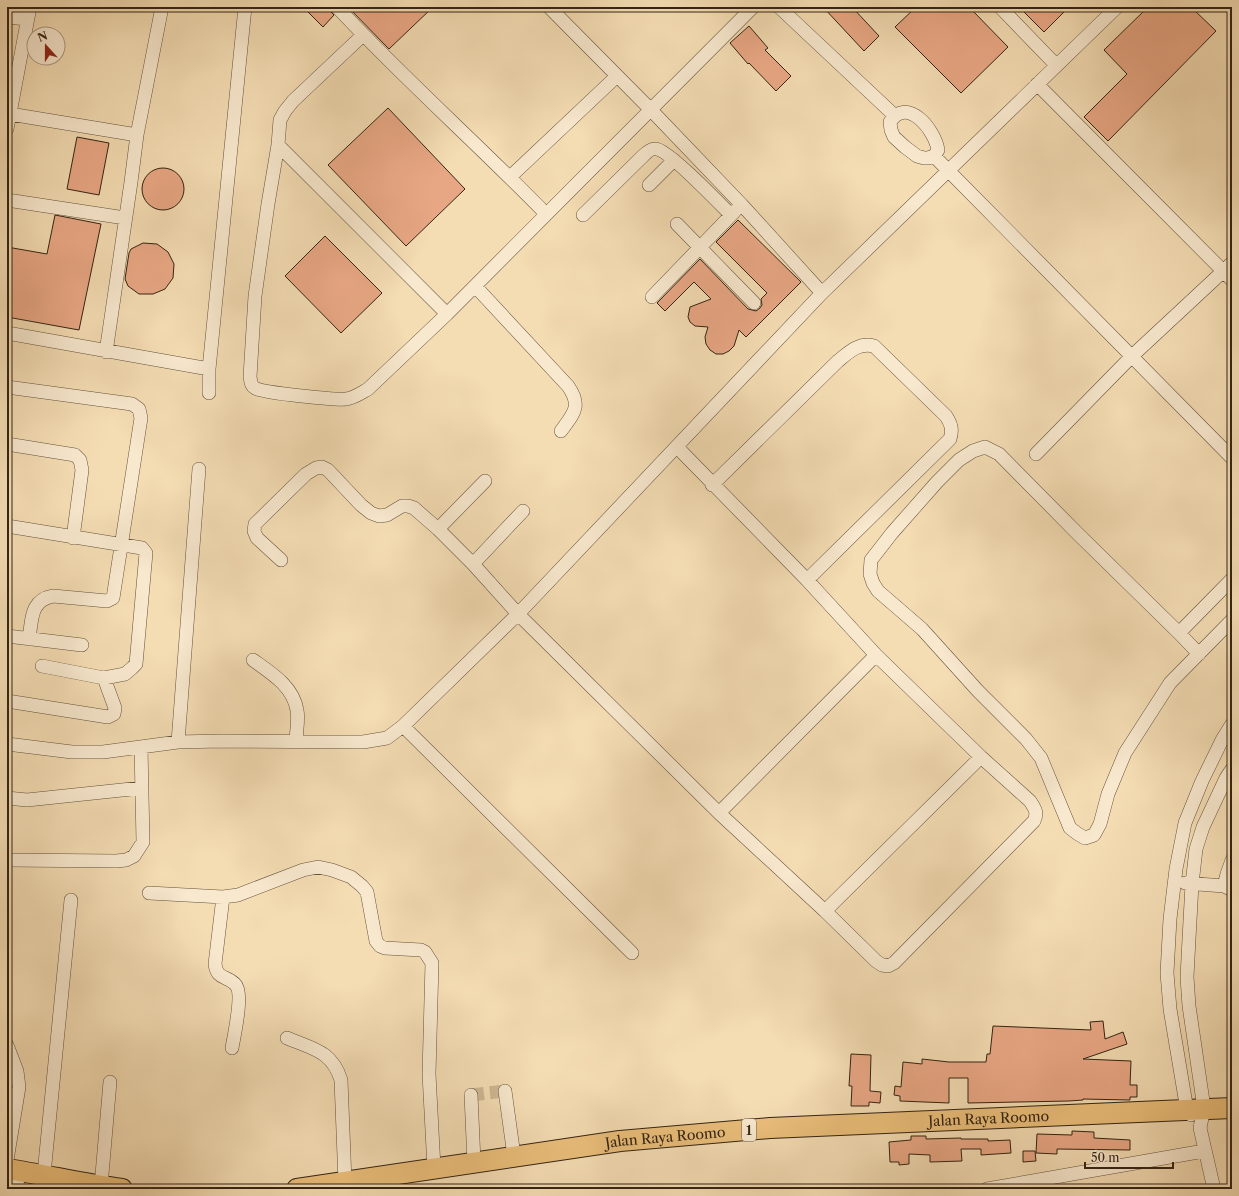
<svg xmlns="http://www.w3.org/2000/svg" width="1239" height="1196" viewBox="0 0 1239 1196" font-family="'Libre Caslon Text',serif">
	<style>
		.building { fill: #e8a784; stroke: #332414 }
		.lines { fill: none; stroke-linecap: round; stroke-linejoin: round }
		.minor-tunnel { stroke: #cdb793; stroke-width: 13; stroke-dasharray: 13 6; stroke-linecap: butt }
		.minor-casing { stroke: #63523c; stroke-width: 14 }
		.highway-casing { stroke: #332414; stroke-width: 22 }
		.minor { stroke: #f8e8ce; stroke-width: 13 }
		.highway { stroke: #eabe7a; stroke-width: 20 }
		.labels { text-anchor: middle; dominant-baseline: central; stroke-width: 3; stroke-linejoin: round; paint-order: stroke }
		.shield { fill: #f8e8ce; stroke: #6e5f4c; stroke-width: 1 }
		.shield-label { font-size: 13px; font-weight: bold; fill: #332414 }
		.street-label { font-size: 14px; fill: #332414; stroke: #f8e8ce }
	</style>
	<rect width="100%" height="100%" fill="#f4dcb3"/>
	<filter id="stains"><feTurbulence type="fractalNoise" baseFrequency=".005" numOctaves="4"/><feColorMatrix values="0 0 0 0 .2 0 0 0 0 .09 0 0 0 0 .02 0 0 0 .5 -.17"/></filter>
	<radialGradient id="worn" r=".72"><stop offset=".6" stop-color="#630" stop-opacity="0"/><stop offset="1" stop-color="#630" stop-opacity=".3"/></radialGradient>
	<path class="building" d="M303 7H329L331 12 334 15 323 27Z
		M348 7H433L389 49Z
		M823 7H852L879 36 864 51Z
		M916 7H969L1008 47 961 93 895 27Z
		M1019 7H1069L1044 32Z
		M1148 7H1191L1216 31 1108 141 1084 117 1127 74 1104 50Z
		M749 26 768 48 765 50 791 76 776 91 749 63 748 64 730 43Z
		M388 108 465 189 406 246 328 165Z
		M77 137 109 143 99 195 67 189Z
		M142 189a21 21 0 1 1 42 0a21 21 0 1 1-42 0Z
		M55 215 101 224 79 330 7 317V247L47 254Z
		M738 220 801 282 746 337 739 330 734 346 729 351 723 354H716L710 350 706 344 705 337 708 327 695 326 690 322 688 317 690 307 711 299 694 282 665 311 657 303 700 259 748 309 756 311 760 308 762 305 761 299 767 293 716 242Z
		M325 236 382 293 341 333 285 276Z
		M143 243 157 244 168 252 174 264 173 278 165 289 153 294H139L128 286 125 279 129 253 131 249Z
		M1103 1021 1105 1039 1123 1032 1127 1044 1083 1059 1131 1061 1130 1085H1137V1097H1130V1100L1083 1099V1100L1069 1101 968 1103V1078H949V1103L900 1101V1096L894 1095 895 1086 901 1087 903 1062 922 1064V1059L949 1062H986L987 1054H990L993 1026 1091 1030 1090 1022Z
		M851 1054 871 1055 870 1091 881 1092 880 1103 869 1102V1106H851L852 1086H849Z
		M1072 1131 1094 1132V1138L1130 1140V1150L1057 1149V1154L1036 1153 1037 1134 1072 1135Z
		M911 1136H926V1139L961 1138V1139H988V1141L1010 1140 1011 1153 981 1155V1149H961L962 1161 930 1162V1155L909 1154V1164L899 1165V1162H890L889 1142 911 1140Z
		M1023 1151H1035L1036 1161 1023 1162Z"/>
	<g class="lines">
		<path class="minor-tunnel" d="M471 1095 505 1091"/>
		<g class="minor-casing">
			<path id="minor" d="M337 7C404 79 478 144 546 214
				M549 7 651 110 742 205 822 293
				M779 7 894 115
				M1000 7 1056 65
				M7 17 27 19
				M363 35 293 101 285 111 280 120 278 145 268 204 255 296 250 377C251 382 251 386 255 388 263 393 335 400 346 399 354 398 361 393 368 389L447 314 753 7
				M1037 84 1232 280
				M10 114 137 135
				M7 129 30 7
				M278 145 447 314
				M934 156 938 150C935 130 907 95 890 122L891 130 894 137 905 147 917 156 924 158H928L934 156 1232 458
				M510 177 617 76
				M649 185 674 160
				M7 200 125 218
				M583 215 643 156C646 153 651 148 656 149 667 149 720 204 731 215
				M677 224 754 303
				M475 286 568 386C582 406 574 413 561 431
				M652 297 736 210
				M7 333 209 369
				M106 352 131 182 137 135 162 7
				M7 387 132 404 139 409 141 418 113 598 107 601 53 596C30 600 32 620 29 639
				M209 393V369L245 7
				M7 444 75 455 80 460 82 470 73 538
				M1036 454 1132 356 1232 263
				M712 485 838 361C849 352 859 342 874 346L946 416C951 424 953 429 950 439L807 580
				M7 526 142 548 146 553 136 664 132 668 125 674 104 678 42 666
				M438 529 485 481
				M281 560 257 538 254 531 255 524 306 474 316 468 322 467 328 470 361 505 371 513 379 516 387 515 402 506H408L414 508 438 529 473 564 518 614 719 813 825 911 876 961 882 965 888 966 894 963 1034 821C1038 812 1035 809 1030 801L981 757 876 655 807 580 677 447
				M473 564 523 511
				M1179 633 1232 579
				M7 636 82 645
				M1199 654 1179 633 1077 533 999 454 985 447 973 451 959 460 937 482 892 533 871 560 870 574 873 583 878 591 922 629 978 691 1026 739 1041 758 1070 828 1078 834 1085 838 1094 835 1100 824 1108 794 1125 753 1170 683 1232 620
				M253 660C271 673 293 686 297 710 299 720 296 732 296 742
				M7 701 108 717 114 714 115 708 104 678
				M403 726 632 953
				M178 742 199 469
				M7 744 72 752H103L178 742 221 741 363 742 387 738 403 726 518 614 822 293 1117 7
				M7 798 27 800 141 788
				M719 813 876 655
				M7 860 116 861 126 860 134 856 143 842 141 747
				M1232 860 1227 874 1224 886 1232 890
				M1185 883 1224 886
				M149 893 223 897 238 895 303 870 318 867 332 870 351 877 362 886 367 892 376 941 380 946 385 948 421 950 425 952 432 963 429 1074 434 1168
				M223 897 215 964C217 980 226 975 235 984 244 992 234 1036 232 1048
				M825 911 981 757
				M287 1038C313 1049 332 1051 341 1080L345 1182
				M7 1045 17 1071 19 1087 7 1160
				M505 1091 514 1156
				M471 1095 474 1162
				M1191 1115 1187 1110 1170 1009 1167 973 1170 919 1176 869 1185 823 1202 781 1222 740 1232 724
				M44 1174 71 900
				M101 1186 110 1082
				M17 1189 18 1171
				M987 1189 1204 1151
				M1214 1189 1200 1128 1204 1108 1189 1006 1187 977 1189 939 1192 884 1196 849 1203 827 1226 778 1232 769"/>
		</g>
		<g class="highway-casing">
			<g id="highway">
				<path d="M7 1169C46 1175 84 1184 122 1189"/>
				<path id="s1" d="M297 1189 620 1141 770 1128 1232 1108"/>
			</g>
		</g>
		<use href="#minor" class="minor"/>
		<use href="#highway" class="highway"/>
	</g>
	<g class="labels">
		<rect class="shield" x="742" y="1119" width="14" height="22" rx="3"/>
		<g class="shield-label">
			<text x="749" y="1130">1</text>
		</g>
		<g class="street-label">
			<text stroke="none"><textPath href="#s1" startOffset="696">Jalan Raya Roomo</textPath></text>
			<text stroke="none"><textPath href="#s1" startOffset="372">Jalan Raya Roomo</textPath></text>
		</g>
	</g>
	<rect width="1239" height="1196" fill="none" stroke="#f4dcb3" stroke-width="24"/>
	<rect x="8" y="8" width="1223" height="1180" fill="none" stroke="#332414" stroke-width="2"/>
	<rect x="12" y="12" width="1215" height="1172" fill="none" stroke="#332414"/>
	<g transform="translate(46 46) rotate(339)"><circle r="19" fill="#f8e8ce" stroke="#a99a84"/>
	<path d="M0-3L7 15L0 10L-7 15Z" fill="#8f2418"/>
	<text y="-6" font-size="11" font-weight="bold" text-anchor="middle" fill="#332414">N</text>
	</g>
	<path d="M1085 1162v6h88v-6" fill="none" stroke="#332414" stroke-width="2"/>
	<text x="1091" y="1162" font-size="12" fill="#332414" stroke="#f8e8ce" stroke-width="3" paint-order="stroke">50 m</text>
	<rect width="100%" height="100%" filter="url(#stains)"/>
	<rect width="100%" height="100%" fill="url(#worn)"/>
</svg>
